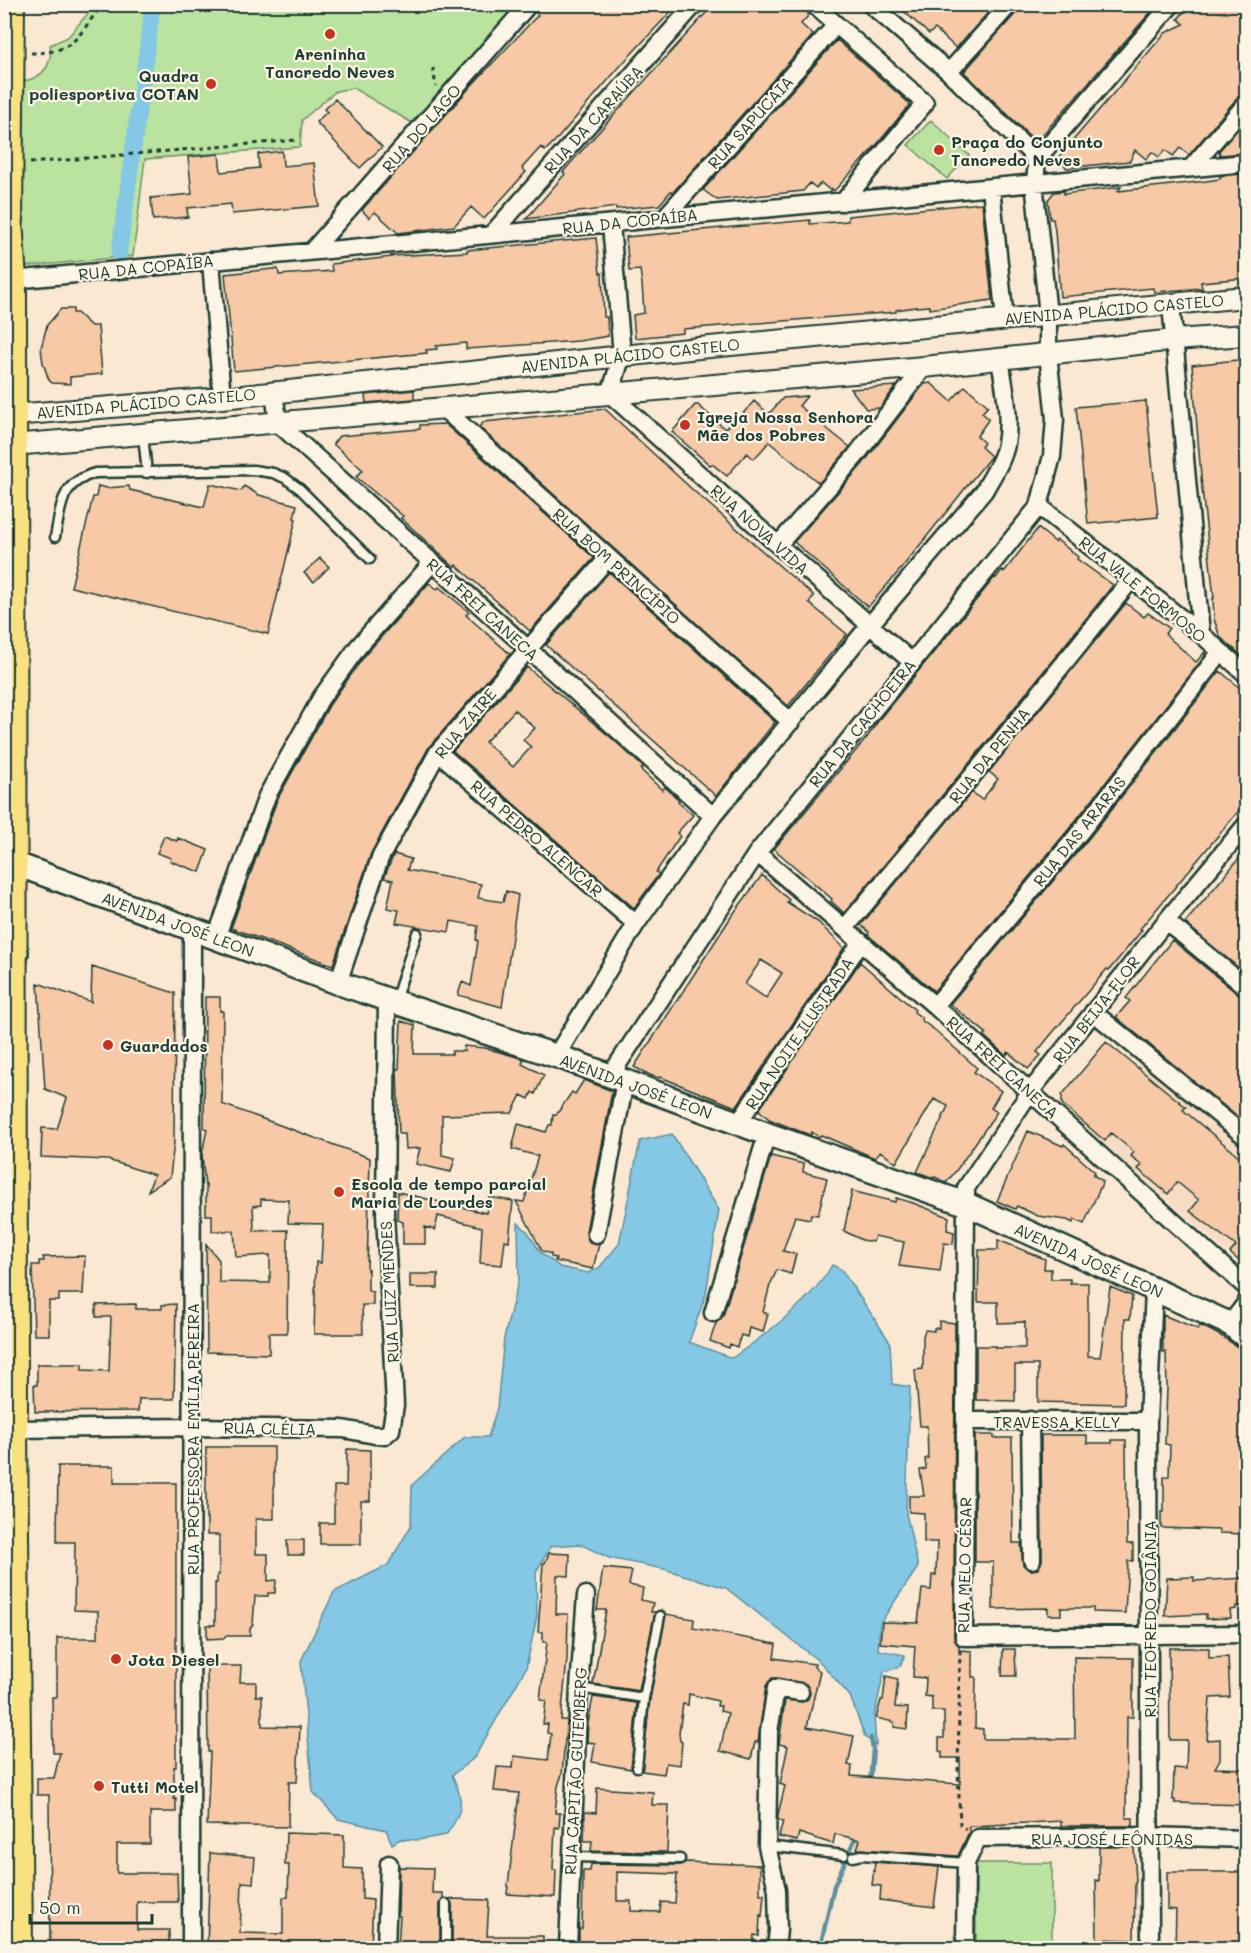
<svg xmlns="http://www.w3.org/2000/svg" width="1251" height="1953" viewBox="0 0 1251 1953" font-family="Mali,sans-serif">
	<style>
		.built { fill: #f5dcc2 }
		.green { fill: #b9e39f; stroke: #6c906a; stroke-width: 1.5 }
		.water { fill: #85c8e6; stroke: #5c909f; stroke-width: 1.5 }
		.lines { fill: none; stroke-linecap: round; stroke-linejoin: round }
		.stream { stroke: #5c909f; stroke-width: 4.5 }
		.canal { stroke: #85c8e6; stroke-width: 16 }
		.building { fill: #f7c9a6; stroke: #1f3d34; stroke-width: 1.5; fill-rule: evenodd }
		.service-casing { stroke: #1f3d34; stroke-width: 13 }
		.minor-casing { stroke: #1f3d34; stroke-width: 21 }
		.tertiary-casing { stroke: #1f3d34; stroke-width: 24 }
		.secondary-casing { stroke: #1f3d34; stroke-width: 27 }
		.primary-casing { stroke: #1f3d34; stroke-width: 30 }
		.trunk-casing { stroke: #1f3d34; stroke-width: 32 }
		.path { stroke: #1f3d34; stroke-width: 3; stroke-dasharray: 4.5 4.5; stroke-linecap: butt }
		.service { stroke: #fcf5e5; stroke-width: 8 }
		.minor { stroke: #fcf5e5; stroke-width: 16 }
		.tertiary { stroke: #fcf5e5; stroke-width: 20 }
		.secondary { stroke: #fcf5e5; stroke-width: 22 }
		.primary { stroke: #fae180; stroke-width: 26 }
		.trunk { stroke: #fae180; stroke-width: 27 }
		.poi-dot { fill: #c8321e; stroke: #fcf5e5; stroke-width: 2 }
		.labels { text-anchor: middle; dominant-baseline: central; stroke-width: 4.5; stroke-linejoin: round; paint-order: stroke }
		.poi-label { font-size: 16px; font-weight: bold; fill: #1f3d34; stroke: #fcf5e5; text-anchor: start }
		.street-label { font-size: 16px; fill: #1f3d34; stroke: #fcf5e5 }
	</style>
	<rect width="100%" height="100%" fill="#fae8d2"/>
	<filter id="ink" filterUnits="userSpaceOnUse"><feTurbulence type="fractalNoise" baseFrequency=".0167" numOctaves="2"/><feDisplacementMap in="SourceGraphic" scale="12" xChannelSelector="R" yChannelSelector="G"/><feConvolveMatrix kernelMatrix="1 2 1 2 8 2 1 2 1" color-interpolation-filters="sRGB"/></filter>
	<g filter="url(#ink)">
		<path class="built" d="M1106 1042 1136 1067 1141 1063 1246 1150V1268L1062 1107 1060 1101 1063 1094Z"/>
		<path class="green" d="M95 5H520L412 123 353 88 336 91 302 120 300 147 145 159 133 256 22 267 24 81C43 78 53 64 50 45L68 37Z
			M931 120 969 155 947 179 908 145Z
			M976 1863H1052V1948H976Z"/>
		<path class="water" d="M672 1134 719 1210 706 1294 689 1342 732 1358C764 1336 814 1299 832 1265L841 1269 890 1342 892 1384 910 1387 906 1513 918 1567 880 1623 878 1650 905 1655 900 1666 884 1672 874 1717 876 1745 865 1737 850 1696 821 1663 726 1588 664 1569 609 1558 580 1544 551 1546 536 1572 537 1616 526 1668 474 1758 452 1775C465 1802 463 1812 446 1835L418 1840 400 1839 392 1844 386 1830 338 1819 313 1792 301 1661 334 1592 388 1565 411 1526 412 1485 465 1437H488L497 1408 504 1338 519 1278 518 1223 528 1232 540 1252 560 1267 588 1273 599 1268 619 1244 640 1141Z"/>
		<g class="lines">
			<path class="stream" d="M870 1783 873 1749 871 1738
				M820 1948 834 1886 857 1835"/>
			<path class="canal" d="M119 253 153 4"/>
		</g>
		<path class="building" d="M545 4H678L622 64 559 137 545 151 541 147 522 168 526 172 484 219 471 207 454 226 398 233 375 212 369 218 362 210 472 85 538 15 536 13Z
			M714 4H801L809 15 801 24 813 35 673 192 671 191 659 205 616 209V207L526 219 565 174 563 172 576 157Z
			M896 4H993L994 6 956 48 935 29 929 34Z
			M1020 4H1158L1036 142 964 72 1018 11Z
			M1190 4H1246V94L1238 97 1189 155 1180 148 1173 156 1165 150 1159 157 1152 152 1146 159 1135 150 1130 161 1067 168 1057 159 1165 33 1184 24 1178 19Z
			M837 40 910 104 879 142 834 191 832 189 831 191 821 183 816 188 810 183 803 191 717 200 703 190Z
			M335 99 382 147 360 168 316 122 327 112 324 109Z
			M1246 120V153L1220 155 1219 151Z
			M282 151 283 166 314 163 319 206 232 214 231 204 187 208 188 217 153 220 151 198 192 194 188 157 219 154 221 172 259 168 258 154Z
			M1243 174 1244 180H1246V278L1201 282 1202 288 1154 292 1153 288 1060 297 1055 231 1053 219H1050L1048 200 1054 192 1064 191V194L1121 187 1118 191 1206 181 1220 179V176Z
			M982 203 992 300 930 309V306L915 307 896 310V312L683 329V333L635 338 633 315 644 313 642 284 640 270 629 271 626 237 810 220V224L848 221V216Z
			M596 238 600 273H602L604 317H607L608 336 579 341 466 349V343L436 346 437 349 426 350 427 353 234 371 225 274 273 269H278L279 275 332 271 331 264 392 257 391 256 467 252V250Z
			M61 309H73V313H77L91 326H98L102 374 70 377V384L52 383 49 380 43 363 41 348 47 325Z
			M1246 359V659L1220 637 1214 619 1213 598H1214L1202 489 1192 365Z
			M931 383 951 401 965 386 988 406 982 413 988 418V420L977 436 984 443 981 447 991 456 900 570 868 607 794 542 862 465 924 384Z
			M896 386 880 408 866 409 851 389Z
			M414 390V399L366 403 365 395Z
			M807 396 799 406 850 447 819 483 769 442 754 459 747 453 727 476 712 464 710 465 672 432 695 405H698L725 429 737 416 739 418 754 401 769 414 783 398Z
			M1146 401 1158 517 1088 524 1076 407Z
			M605 409 695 492 814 596 809 603 847 634 788 706 479 427 484 422Z
			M445 424 594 558 530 631 456 565 454 567 401 518 403 516 356 477 363 470 333 444 339 436 420 429V425Z
			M210 484 241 491 244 486 259 495 297 505 294 518 296 519 268 634 71 587 93 497H96L98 486 107 488 129 486 130 490 204 507Z
			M1038 528 1055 542 1057 540 1078 557 1077 559 1113 585 981 749 844 913 831 901 832 899 774 849 868 736 881 717 995 577 996 578 1002 570 1004 572Z
			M320 558 329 567 314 582 304 573Z
			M609 572 775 722 716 796 546 645Z
			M429 583 437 589 439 587 469 612 466 615 510 654 429 747 371 853 333 965 231 928 277 800 330 704 366 654Z
			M1126 603 1144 617 1148 613 1169 628 1165 634 1196 662 1205 652V656L1073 824 934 991 868 935 869 932 861 925 972 792 982 800 998 779 989 772Z
			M527 667 615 741 643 767 641 770 662 790 665 787 679 800 678 802 693 815 677 833 680 836 656 872 659 874 634 908 453 751ZM515 710 535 728 523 740 531 747 513 767 485 742Z
			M1220 671 1246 693V799L1237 813 1140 929 1142 930 1115 963 1109 970 1107 969 1049 1037 1037 1052 1041 1055 1028 1069 1008 1052 1006 1056 984 1036 986 1033 950 1004 1089 838Z
			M164 836 177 841 178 838 208 850 200 872 170 861 171 858 157 853Z
			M1246 850V974L1185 923Z
			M394 854 411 859 407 870 481 884 478 898 503 902 506 891 518 895 502 1007 458 995 462 982 471 986 478 941 476 940 478 926 451 921 449 932 396 923 399 910 387 908 393 880 384 878Z
			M762 875 789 900 787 902 818 922 844 948 736 1107 660 1077 659 1078 650 1075 634 1067 731 917ZM761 960 782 973 766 998 745 984Z
			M1172 940 1239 995 1246 997V1124L1116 1017 1130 1001 1126 998Z
			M860 962 915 1010 914 1012 922 1018 921 1020 936 1031 977 1068 974 1072 1001 1091 991 1108 997 1112 958 1168 946 1183 935 1177 934 1178 917 1172 948 1106 934 1099 896 1163 880 1151 875 1158 821 1135 819 1137 812 1132 810 1135 794 1129 769 1119 759 1110Z
			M92 967 175 993 174 1142 170 1177 148 1191 154 1175 108 1160 41 1157 42 1128 57 1129 67 1098 45 1089 38 983 91 1002Z
			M205 997H220V1011H223L222 1104 370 1158 367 1270 368 1269V1291L373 1292V1305H362L363 1334H314L316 1262 321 1263 323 1224 288 1223 289 1200 261 1199V1205L253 1206 254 1231 288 1230 287 1333H269V1354L207 1352 206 1244 219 1260V1282L270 1283V1255L236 1257 234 1231H212V1215H206V1185L205 1186 202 1154 207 1129 204 1128Z
			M401 1021 415 1025 414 1054H452V1051H464V1046L485 1048 524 1059 522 1064 544 1075 535 1094 532 1092 529 1099 521 1095 512 1113 442 1115V1155L455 1158 451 1172 416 1164 420 1148 406 1149 405 1134H399L397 1069H399Z
			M1106 1042 1186 1107 1183 1110 1246 1162V1267L1230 1253 1236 1246 1190 1211 1199 1200 1177 1182 1168 1194 1138 1169 1142 1165 1131 1156 1134 1152 1111 1133 1105 1141 1062 1104V1095Z
			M584 1080 612 1091 586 1232 589 1242 599 1244 593 1269 555 1261 556 1258 551 1257V1254L542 1251 516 1201 524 1202 538 1156 512 1149 518 1124 546 1132 549 1125H552L553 1114 556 1115 572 1092 575 1094Z
			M1028 1131 1063 1146 1064 1144 1095 1172 1093 1175 1103 1181 1084 1224 1074 1219 1073 1223 1067 1220 1038 1216 1017 1206 1015 1209 997 1201Z
			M771 1156 804 1164 803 1172 827 1178 818 1215 811 1214 810 1219 795 1216 783 1251 796 1254 791 1274 777 1270 770 1285 763 1312 768 1314 763 1332 749 1328 747 1337 741 1335 737 1347 730 1344 729 1348 710 1341 716 1323 723 1316Z
			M852 1191 895 1202 896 1198 913 1203 949 1217 947 1230 954 1232 953 1244 944 1243 940 1271 899 1266 904 1242 875 1236 873 1242 862 1240 844 1231Z
			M398 1192 486 1213 489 1197 513 1201 509 1241 505 1240 502 1265 480 1263 482 1227 438 1216 435 1230 425 1227V1244H403V1222L397 1220Z
			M998 1240 1045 1259 1044 1269H1051V1279H1070V1283H1088V1356L1100 1357 1110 1287 1132 1296 1130 1319H1125L1124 1404 1038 1402V1365H1015V1401L976 1400V1346H995V1348H1025V1322L998 1323V1302H978L979 1250H998Z
			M85 1256 83 1294H59V1301H49V1335H34L32 1265H39V1261H44L43 1257Z
			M410 1274H438V1288H410Z
			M136 1304V1309H162V1305L176 1304 174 1399H139L138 1411 35 1412 34 1385H37V1364H82V1370L109 1371 111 1317H96V1305Z
			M1163 1315 1198 1329 1200 1325 1223 1337 1246 1353V1534L1219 1533V1530L1161 1528V1512H1164V1477L1169 1476 1170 1445 1165 1444 1167 1388 1166 1352H1163Z
			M939 1321 955 1323 954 1637 959 1646V1650L972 1651V1677H976L975 1728 983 1729V1739H1075L1074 1657 1133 1658V1717H1127L1126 1818H1133V1826H1061V1821L974 1826H969V1832L958 1856 859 1849H857L860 1840 835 1834 833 1844 799 1833 797 1841 779 1837 783 1821 778 1820V1814L785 1786 780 1784 788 1746 779 1744 785 1700 803 1702 808 1699 810 1693 806 1684 778 1678H772L766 1686 758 1742H755L751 1759 720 1751 728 1713 720 1711 721 1706H717L718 1701 689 1694 688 1705 683 1704 679 1733 680 1741 682 1742 680 1765 666 1763 664 1774 642 1771 650 1699 666 1614 694 1619 693 1628 776 1644 774 1658 815 1664 814 1667 820 1671 807 1727 854 1736 848 1765 852 1766 851 1776 960 1784V1758H942V1752L939 1751V1738H944V1711H932V1697L925 1696 926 1678 913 1677 915 1646 880 1643 882 1622 918 1623 922 1589 931 1590 932 1575H936L937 1542H924V1513L909 1512V1496H924L920 1470 926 1469 925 1459 928 1458 927 1426H920L915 1370 923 1369V1336L925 1330 934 1331V1328H939Z
			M975 1435H994V1438H1012L1013 1543H1021L1023 1565 1032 1570 1038 1569 1042 1560 1041 1435H1087V1443H1112V1440H1126L1127 1544H1133V1561H1128L1125 1613 1093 1612V1608H1061V1615H1048V1608L993 1609V1562H975Z
			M206 1447H274V1519H256V1554H268V1581L276 1580 275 1593H268V1596H255L253 1624 250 1629V1636H225L224 1638 207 1639V1625H215V1583H217V1575H219V1535H207V1519H206Z
			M347 1449 370 1450V1501H361V1544H320V1523H334V1486H346Z
			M58 1466H114V1483H176V1767H174V1799H176V1812H150V1844H117V1873H177L178 1902H137V1930H169V1948H50L49 1795H37V1778H54L60 1753H53L52 1697H57V1638H98V1611L74 1610 75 1542H57Z
			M287 1540H304V1555H288Z
			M549 1553 570 1554 569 1576 557 1575 556 1614H568L567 1659 561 1720H567L566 1739H565L562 1774 558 1786 555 1813H560L559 1828 555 1827 553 1870H556L555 1897 507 1894 519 1793 494 1791 497 1767 513 1768 514 1756 548 1760 551 1734 547 1733 548 1724H543L546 1701 540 1700 547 1642H543V1632H538L543 1563H545Z
			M603 1568 632 1571 629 1585 643 1588 641 1600 653 1603 651 1612H655L639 1691 593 1684 606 1610H597Z
			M1194 1577V1581L1246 1578V1606H1236V1609L1230 1610 1231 1618 1206 1619V1614L1165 1616 1167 1578Z
			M1169 1648H1209V1658L1228 1657 1230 1697 1210 1698 1207 1740 1220 1739V1759L1215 1768 1246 1769V1805L1175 1803V1800H1173L1174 1768 1186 1769 1187 1740H1170Z
			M1003 1649H1015L1016 1676H1002Z
			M207 1666H241L240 1682H256V1696H262V1726L300 1727 297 1782H289L288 1827 207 1825 210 1752H208Z
			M886 1676 898 1679 895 1707 908 1708 907 1729 894 1727V1722L876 1718 881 1700H883Z
			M593 1697 637 1703 631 1769 592 1762 595 1743 587 1742 588 1723Z
			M597 1788 653 1792 652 1805H669L667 1852 591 1851 592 1841H584L585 1812 596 1813Z
			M286 1833 344 1835V1868L362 1869V1899L373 1900 371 1948H207L210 1853 255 1857 253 1883 242 1882 240 1933 283 1934V1897H288L289 1865H285Z
			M1099 1847H1134L1136 1882H1135L1134 1940 1097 1939 1096 1880 1099 1881Z
			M686 1862 760 1865V1894H764L762 1916 760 1915 759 1936 754 1935 753 1948H579V1929H582L583 1871H590L591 1864 680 1865ZM617 1872 677 1874 675 1903 661 1902 660 1912 631 1911V1901H617Z
			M875 1862 939 1867 934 1907 880 1900 881 1886 872 1885Z
			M399 1867 433 1868 432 1893H443V1898L440 1904V1948H398L400 1916H398Z
			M1167 1872H1246V1948H1175L1176 1910 1167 1909Z
			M449 1899 489 1900 487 1936H543V1948H452V1904Z"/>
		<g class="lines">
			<g class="service-casing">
				<path id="service" d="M143 435 147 473
					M55 537C62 505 59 484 95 473L253 470 273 473 285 478 300 489 370 559
					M395 1001 417 933
					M579 1688 644 1698
					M637 1767 644 1698 660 1616
					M767 1846 844 1855
					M571 1857 680 1859
					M853 1857 862 1855 966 1863
					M446 1948V1904"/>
			</g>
			<g class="minor-casing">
				<path id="minor" d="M813 4 925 103 843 202
					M949 72 1010 4
					M1036 160 1172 4
					M1191 168 1246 104
					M991 188 1005 320
					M664 218 836 25
					M611 224 622 355 610 394 778 545 912 662
					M492 234 695 4
					M312 251 529 4
					M211 261 222 398
					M13 280 1246 163
					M1171 304 1201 634
					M274 391 278 423 713 816
					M444 409 791 722
					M1039 506 1201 634 1246 674
					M778 545 854 458 924 367
					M438 752 636 924
					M1246 825 1166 921 1030 1092 966 1188 964 1637 1246 1634
					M757 853 935 1006 1246 1287
					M1166 921 1246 987
					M845 928 989 756 1131 580
					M216 938 267 796 321 698 358 647 432 563
					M338 983 380 858 438 752 608 558
					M935 1006 1081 831 1220 653
					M1093 1012 1246 1137
					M556 1056 636 924 713 816 869 626 984 491C992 476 1003 461 1006 444 1011 416 1004 386 1000 359
					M610 1076 757 853 1039 506 1052 456 1055 419 1048 354V315L1034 182C1038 169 1037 162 1029 151L949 72 870 4
					M738 1123 861 942
					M596 1234 625 1081
					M713 1313 767 1134
					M1230 1324 1246 1303
					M1030 1420 1032 1560
					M966 1421H1148
					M14 1429 192 1427 343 1429 375 1435H385L391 1430 395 1405 385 1214 387 999
					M191 1948 192 929
					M386 1948 389 1864
					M568 1948 579 1688 586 1595
					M776 1948 778 1930 777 1890 767 1846 769 1732 776 1688 800 1692
					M965 1948 966 1863 978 1838 1149 1836 1246 1839
					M1150 1948 1148 1421 1154 1290"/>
			</g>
			<g class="tertiary-casing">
				<path id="tertiary" d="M13 415 222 398 699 348 1246 297
					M13 445 924 367 1175 340 1246 335"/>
			</g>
			<g class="secondary-casing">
				<path id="secondary" d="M13 863 338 983 568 1060 767 1134 966 1204 1230 1324 1246 1337"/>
			</g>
			<g class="primary-casing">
				<path id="primary" d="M11 4 9 220 13 280 14 1429 19 1948"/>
			</g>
			<g class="trunk-casing">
				<path id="trunk" d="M4 196 9 220
					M4 1009 14 952"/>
			</g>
			<path class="path" d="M31 53C77 53 77 35 103 4
				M433 68 436 87
				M30 163 297 140
				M960 1650 958 1771 960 1825 966 1829"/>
			<use href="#service" class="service"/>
			<use href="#minor" class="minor"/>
			<use href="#tertiary" class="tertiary"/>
			<use href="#secondary" class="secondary"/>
			<use href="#primary" class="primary"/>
			<use href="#trunk" class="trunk"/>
		</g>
	</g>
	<g class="poi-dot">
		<circle cx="330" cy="34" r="6"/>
		<circle cx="211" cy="84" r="6"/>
		<circle cx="939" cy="150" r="6"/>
		<circle cx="685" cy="425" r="6"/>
		<circle cx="108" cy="1045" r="6"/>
		<circle cx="339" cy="1192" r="6"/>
		<circle cx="116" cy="1659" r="6"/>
		<circle cx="99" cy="1786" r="6"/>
	</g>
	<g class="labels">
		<g class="poi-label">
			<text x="330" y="53" text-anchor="middle">Areninha<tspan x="330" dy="18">Tancredo Neves</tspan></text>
			<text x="199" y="75" text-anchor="end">Quadra<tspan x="199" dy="18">poliesportiva COTAN</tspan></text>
			<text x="951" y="141">Praça do Conjunto<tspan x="951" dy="18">Tancredo Neves</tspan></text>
			<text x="697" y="416">Igreja Nossa Senhora<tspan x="697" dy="18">Mãe dos Pobres</tspan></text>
			<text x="120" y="1045">Guardados</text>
			<text x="351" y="1183">Escola de tempo parcial<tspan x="351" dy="18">Maria de Lourdes</tspan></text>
			<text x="128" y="1659">Jota Diesel</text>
			<text x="111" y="1786">Tutti Motel</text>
		</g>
		<g class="street-label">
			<text transform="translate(593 119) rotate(-48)">RUA DA CARAÚBA</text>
			<text transform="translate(750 122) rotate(-48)">RUA SAPUCAIA</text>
			<text transform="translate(421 128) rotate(-49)">RUA DO LAGO</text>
			<text transform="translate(630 221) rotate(-6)">RUA DA COPAÍBA</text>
			<text transform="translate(146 267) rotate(-6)">RUA DA COPAÍBA</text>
			<text transform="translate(1114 309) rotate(-5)">AVENIDA PLÁCIDO CASTELO</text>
			<text transform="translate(630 355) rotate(-6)">AVENIDA PLÁCIDO CASTELO</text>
			<text transform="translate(146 403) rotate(-5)">AVENIDA PLÁCIDO CASTELO</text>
			<text transform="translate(760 529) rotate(42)">RUA NOVA VIDA</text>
			<text transform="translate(617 566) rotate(42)">RUA BOM PRINCÍPIO</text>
			<text transform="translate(1143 589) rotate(39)">RUA VALE FORMOSO</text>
			<text transform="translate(483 609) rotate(42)">RUA FREI CANECA</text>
			<text transform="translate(465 723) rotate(-50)">RUA ZAIRE</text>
			<text transform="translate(862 723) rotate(-51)">RUA DA CACHOEIRA</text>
			<text transform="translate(989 755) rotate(-51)">RUA DA PENHA</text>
			<text transform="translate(1079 831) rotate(-51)">RUA DAS ARARAS</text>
			<text transform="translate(537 838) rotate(41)">RUA PEDRO ALENCAR</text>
			<text transform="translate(178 924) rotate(20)">AVENIDA JOSÉ LEON</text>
			<text transform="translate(1096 1009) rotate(-52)">RUA BEIJA-FLOR</text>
			<text transform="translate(799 1033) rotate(-56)">RUA NOITE ILUSTRADA</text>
			<text transform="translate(1003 1067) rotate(42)">RUA FREI CANECA</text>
			<text transform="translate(636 1086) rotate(20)">AVENIDA JOSÉ LEON</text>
			<text transform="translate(1089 1260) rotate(24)">AVENIDA JOSÉ LEON</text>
			<text transform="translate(389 1292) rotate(-93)">RUA LUIZ MENDES</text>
			<text x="1057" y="1421">TRAVESSA KELLY</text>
			<text transform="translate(270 1428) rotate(1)">RUA CLÉLIA</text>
			<text transform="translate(192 1439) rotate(-90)">RUA PROFESSORA EMÍLIA PEREIRA</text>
			<text transform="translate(964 1565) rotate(-89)">RUA MELO CÉSAR</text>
			<text transform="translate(1149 1619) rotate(-90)">RUA TEOFREDO GOIÂNIA</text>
			<text transform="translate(575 1771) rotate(-87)">RUA CAPITÃO GUTEMBERG</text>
			<text x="1112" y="1838">RUA JOSÉ LEÔNIDAS</text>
		</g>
	</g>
	<rect width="1251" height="1953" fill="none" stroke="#fcf5e5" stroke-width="24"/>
	<rect x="12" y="12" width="1227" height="1929" fill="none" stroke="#1f3d34" stroke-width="2" filter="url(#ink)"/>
	<path d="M30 1914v9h122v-9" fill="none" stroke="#1f3d34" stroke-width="3"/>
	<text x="39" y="1914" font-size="18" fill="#1f3d34" stroke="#fcf5e5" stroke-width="4.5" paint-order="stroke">50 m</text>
</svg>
